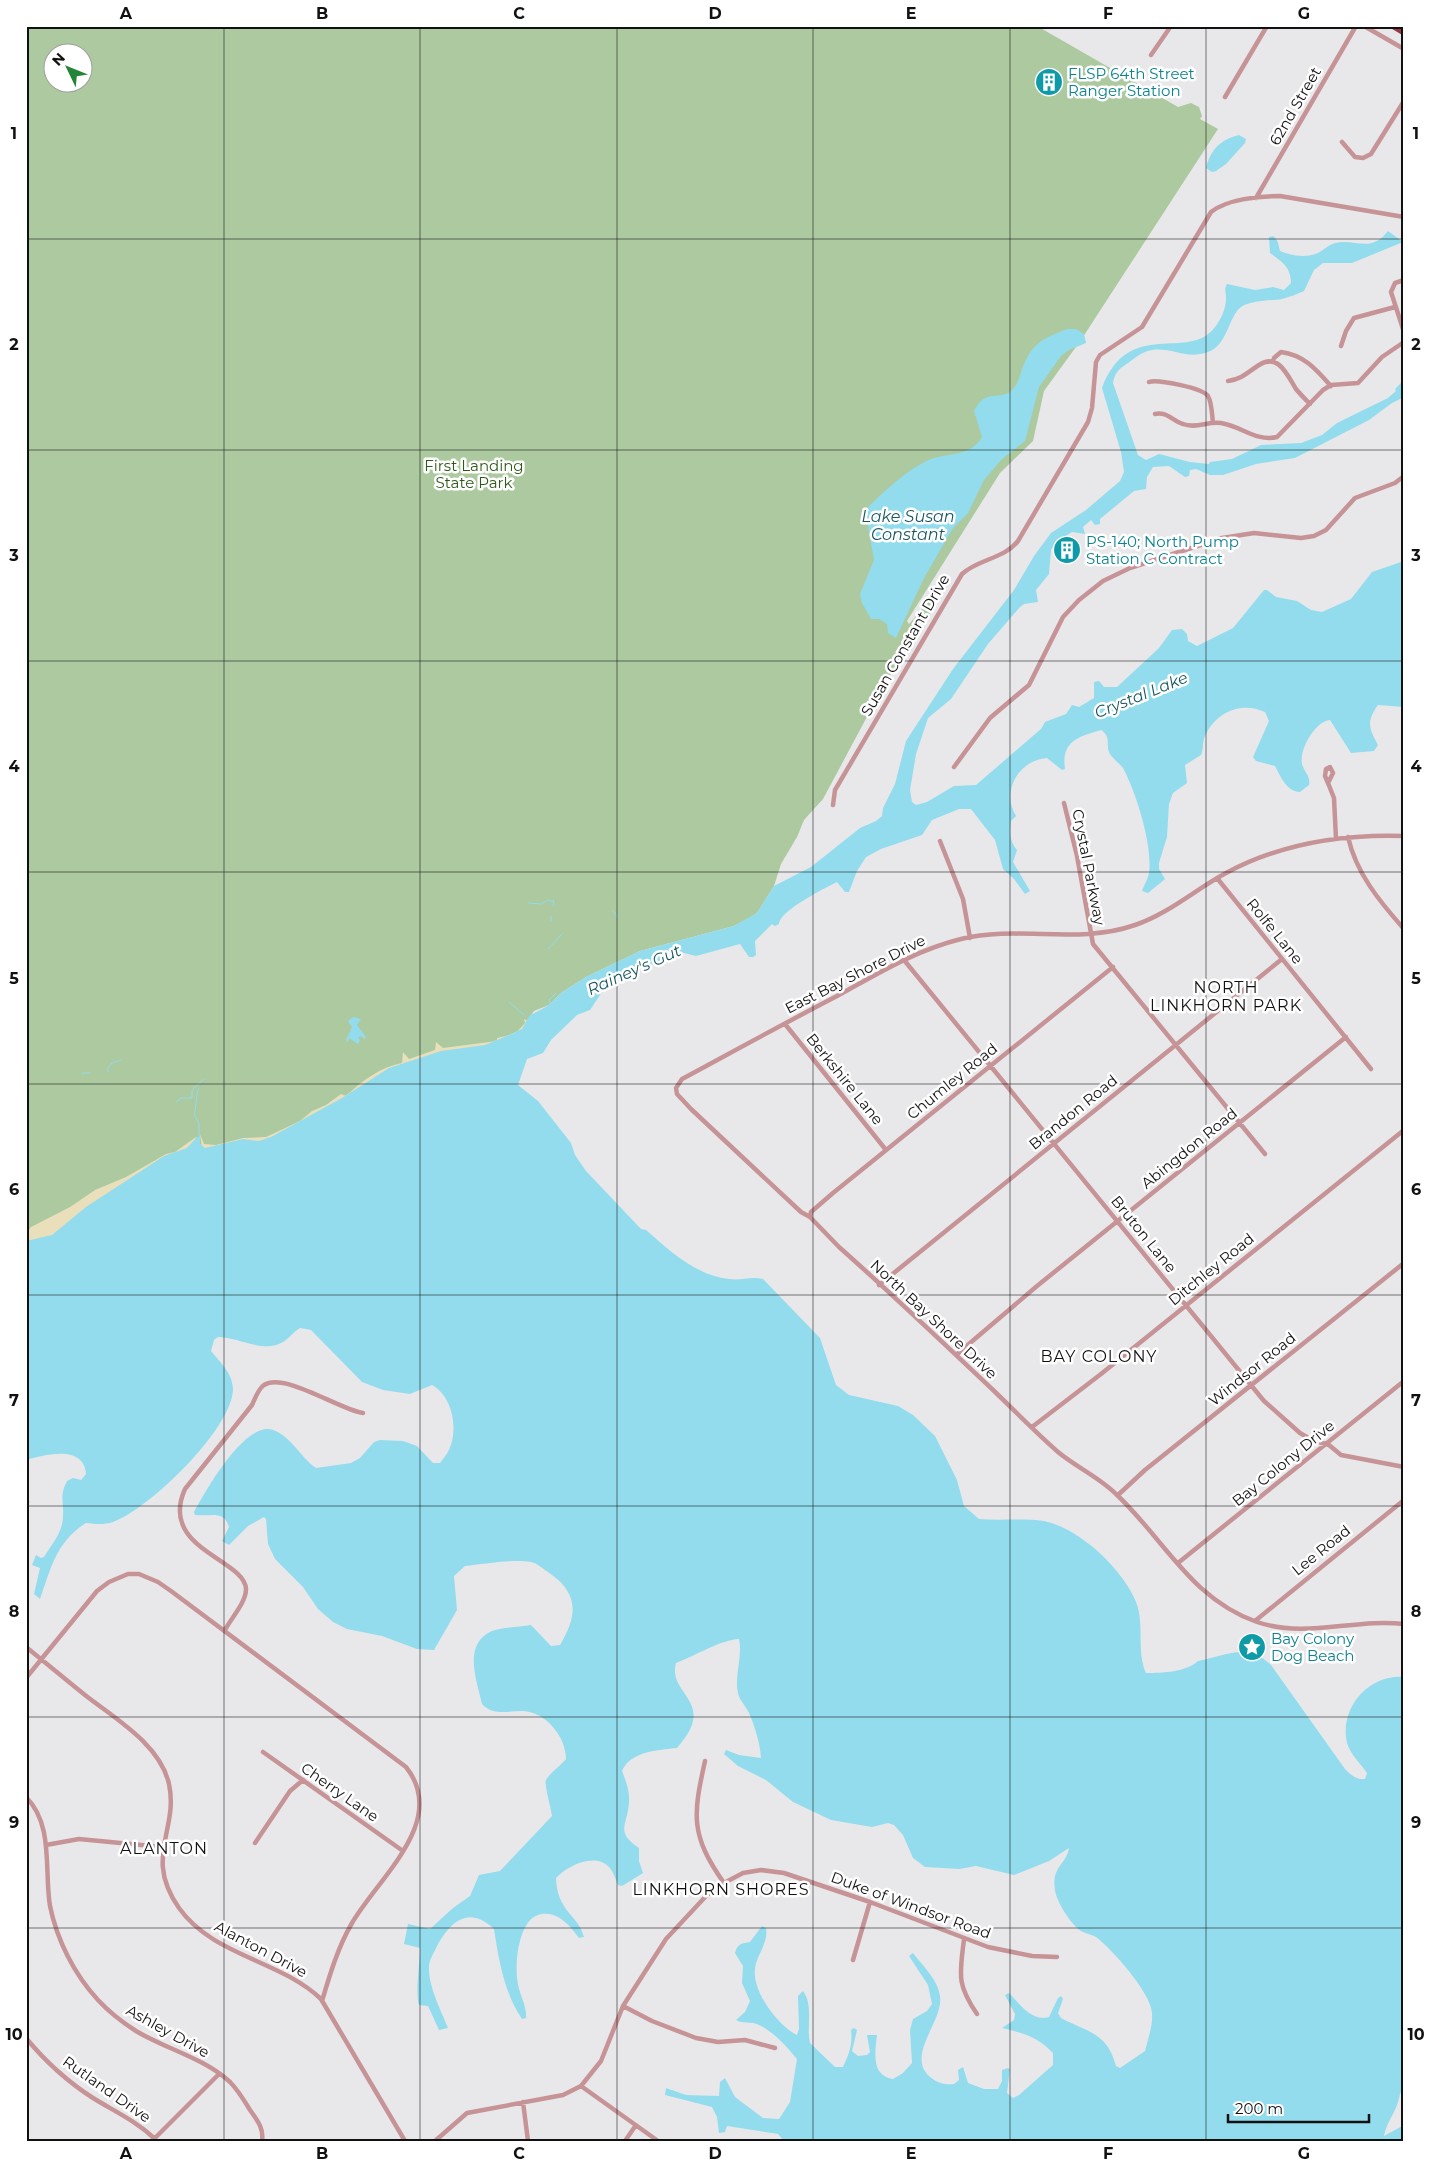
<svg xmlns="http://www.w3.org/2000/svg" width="1430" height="2167" viewBox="0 0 1430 2167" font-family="Montserrat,sans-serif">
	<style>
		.green { fill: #acc9a0; fill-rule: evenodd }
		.sand { fill: #e9dfba }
		.water { fill: #93dced }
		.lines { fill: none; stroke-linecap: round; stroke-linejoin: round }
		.stream { stroke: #93dced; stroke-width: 1 }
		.minor { stroke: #c69396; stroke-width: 4.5 }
		.trunk { stroke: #983a47; stroke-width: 7 }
		.grid { fill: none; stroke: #111; stroke-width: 1; stroke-opacity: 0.55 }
		.labels { text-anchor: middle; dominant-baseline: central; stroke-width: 5; stroke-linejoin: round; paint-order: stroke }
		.culture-label { font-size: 15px; fill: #0d838f; stroke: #fff; text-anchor: start }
		.street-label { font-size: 15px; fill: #111; stroke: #fff }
		.park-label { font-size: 15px; fill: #2f5918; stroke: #fff }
		.water-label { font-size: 16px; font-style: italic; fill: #185662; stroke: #fff }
		.neighbourhood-label { font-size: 16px; letter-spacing: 1px; fill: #111; stroke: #fff }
		.neatline { fill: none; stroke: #111; stroke-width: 2 }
		.grid-label { font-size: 16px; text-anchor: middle; font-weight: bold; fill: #111 }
	</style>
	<rect width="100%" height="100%" fill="#e8e8ea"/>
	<path class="green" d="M26 26H1037L1178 107 1191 103 1199 107 1202 116 1200 119 1218 129 1081 340 1044 391 1033 441 1000 473 907 621 909 624 930 600 933 609 884 685 823 799 804 820 797 837 781 864 774 886 757 913 749 918 734 926 640 951 586 977 561 993 549 1005 534 1011 522 1029 509 1035 485 1045 377 1074 342 1098 271 1137 205 1148 200 1144 187 1148 26 1241ZM52 52H82V82H52Z"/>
	<path class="sand" d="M524 1019 532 1023 528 1029 320 1114 265 1141 199 1156 202 1148 200 1134 204 1144 216 1145 243 1138 266 1137 300 1121 312 1111 326 1105 341 1094 346 1096C362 1081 380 1067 402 1063L403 1052 409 1059 435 1050 436 1042 443 1048 497 1041V1038L515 1034 525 1023Z
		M196 1137 197 1141 68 1229 26 1245V1234L31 1227 70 1207 95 1190 126 1177 166 1154 175 1152Z"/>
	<path class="water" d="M1239 135 1246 139 1245 143 1226 164 1216 171 1212 172 1206 168C1211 149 1220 140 1239 135Z
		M1388 231 1403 242 1352 263H1323L1314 270 1304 291C1297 294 1290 297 1282 299 1270 301 1252 300 1241 307 1228 317 1228 345 1208 352 1186 360 1172 347 1152 350 1143 351 1135 358 1128 363 1119 369 1115 372 1113 383L1138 455 1146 460 1159 454 1190 462 1209 464 1210 462 1232 459 1261 445 1301 443 1322 435 1337 423 1388 398 1396 391 1395 389 1404 380V397L1392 403 1369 420 1295 458 1256 464 1223 475H1210L1196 469 1190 470 1189 476 1185 477 1169 466 1153 467 1147 477 1146 489 1134 491 1100 519V524L1095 525 1091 520 1083 527 1085 534 1072 532 1056 542 1051 550 1049 574 1036 590 1038 602 1024 604 1019 608 988 644 951 699 928 718 916 754 910 790 912 802 916 805 927 802 954 786 976 785 1041 729 1045 722 1066 714 1072 705 1079 707 1094 698V682L1099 681 1104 687H1117L1159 648 1172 630 1182 629 1187 634 1188 641 1197 646 1233 628 1264 590H1267L1276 597 1297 601 1311 610 1322 612 1351 599 1372 572 1401 562 1404 559V707L1378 705C1366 722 1369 728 1378 745L1374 751 1351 753 1330 720C1315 721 1299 750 1302 764 1304 772 1311 776 1309 785L1300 792C1286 791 1281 777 1275 766L1256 761 1253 757 1269 721 1265 712C1241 701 1216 712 1205 736 1202 742 1204 749 1201 755L1185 765 1187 783 1173 793 1169 804 1167 837 1159 863V869L1165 879 1148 893 1142 891C1144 885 1148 879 1149 873 1153 846 1136 792 1123 768 1119 763 1113 759 1110 754 1105 745 1112 737 1101 730 1078 737 1061 741 1065 769L1062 770 1047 758C1018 760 1001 792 1016 816L1011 821C1010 833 1009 841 1017 850L1013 862 1030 891 1025 894 1014 879 1003 869 995 840 971 809H959L932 820 922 835 881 849 866 857 857 871 849 892H845L837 882C825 888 779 911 779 924L775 926 772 924 755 941 756 955 753 957H749L740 944 696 956 680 952 648 966H642L602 992 590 1010 577 1015 551 1040 543 1053 527 1059 518 1085 538 1101 571 1143 575 1155 586 1171 641 1229 646 1230C670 1251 695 1275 729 1279 742 1281 749 1276 763 1279L820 1338 836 1385 849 1395 898 1406 913 1415 935 1436 957 1480 964 1506 979 1519C1001 1521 1023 1518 1044 1521 1079 1528 1123 1569 1136 1602 1145 1625 1136 1650 1146 1673 1162 1673 1186 1672 1198 1661 1227 1655 1248 1642 1271 1665L1345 1769C1351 1775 1356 1780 1365 1779L1367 1773C1361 1764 1350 1754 1347 1743 1339 1709 1368 1674 1404 1677V2086C1399 2093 1400 2098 1397 2105 1393 2116 1386 2124 1384 2136L1404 2125V2141H784L778 2134 727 2126 725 2132 719 2133 717 2117 712 2107 665 2095 666 2088 686 2095 719 2096 720 2082 725 2078 735 2097 763 2118 779 2119 790 2102 797 2059C787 2047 773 2031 759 2025 751 2021 743 2024 736 2020L745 2012 750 2001 742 1983 743 1966 735 1953C737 1944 742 1943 750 1942L762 1926 766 1928C769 1943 756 1955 755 1969 752 1991 778 2026 797 2035L799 2029 798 1996 803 1991C814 2006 806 2026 810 2043L835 2067H843C849 2054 853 2044 851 2030L854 2028 857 2030 852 2051 858 2056 867 2055 870 2052 867 2035H877C875 2052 871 2076 893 2079L903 2073 912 2063 910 2030 913 2019 927 2011 932 2004 928 1985 909 1956 913 1953C923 1966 938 1980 940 1996 944 2021 906 2054 929 2076 937 2083 944 2085 954 2084L959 2080 958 2070 963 2067 968 2083 984 2089H998L1002 2081V2070L1008 2068 1010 2069 1007 2093 1013 2098 1019 2095 1053 2065V2053C1038 2037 1023 2033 1002 2028L1014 2020 1015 2014 1005 1995 1009 1993C1020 2004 1031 2022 1049 2017L1058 1998 1061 1996 1063 1999 1058 2013 1061 2018C1087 2032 1107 2032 1116 2066L1120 2068 1145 2051C1148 2039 1153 2025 1152 2013 1151 1993 1112 1949 1096 1937 1091 1934 1086 1934 1081 1931 1072 1926 1056 1901 1055 1890 1051 1867 1066 1865 1069 1848L1049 1861 1014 1875 976 1866 959 1869 925 1867 913 1858 903 1835 894 1825 888 1823 872 1827 831 1820 793 1802 766 1780 738 1766 724 1754 726 1750 739 1755 761 1758C760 1743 755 1727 749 1713 746 1706 739 1700 738 1693 734 1675 743 1657 739 1639 720 1640 695 1656 676 1663 667 1695 719 1701 677 1748 658 1750 631 1751 622 1771 626 1781 630 1792 629 1803 627 1826 615 1832 639 1848V1861L643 1873 622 1886 618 1885C616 1880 613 1871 609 1867 595 1852 567 1866 556 1878 557 1912 578 1914 584 1937L579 1938C570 1926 559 1912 542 1914 518 1916 514 1966 518 1984 520 1996 527 2006 526 2018L522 2019C504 1992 499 1961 494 1929 468 1904 449 1923 436 1948 434 1953 429 1960 429 1966 428 1986 441 2010 448 2028L439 2030 428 2006 419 2005C415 1994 420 1963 420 1948L404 1944 408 1924 430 1929 453 1908 470 1896 479 1875 500 1871 552 1816C551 1808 544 1785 546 1780 550 1773 560 1766 566 1759 566 1737 546 1712 523 1711 508 1711 493 1716 482 1704 477 1681 462 1644 492 1631 504 1627 519 1627 531 1625L551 1646 560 1645C578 1615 579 1593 548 1572 543 1569 537 1563 531 1562 512 1559 484 1564 465 1566L454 1576 457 1610 434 1650 417 1649 382 1636 347 1629 333 1622 318 1609 303 1587 275 1559 268 1544 266 1519 264 1517 248 1526 229 1545 222 1541 229 1527C224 1509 210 1517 195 1515L194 1512C205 1492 245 1420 273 1430 291 1436 301 1458 316 1468L351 1463 360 1458 374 1442 380 1440 403 1441 417 1446 433 1463H440C443 1459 447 1454 449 1450 459 1428 452 1396 432 1385L410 1394 383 1390 362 1382 311 1330 300 1328C293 1332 288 1340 281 1343 263 1353 238 1337 218 1337L214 1340 211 1351C221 1363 233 1374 233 1390 231 1430 149 1509 113 1522 103 1525 96 1524 86 1523 56 1542 51 1568 40 1599L34 1594 40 1568 32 1565 36 1555 41 1558 44 1557C52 1544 63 1532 63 1516 64 1500 59 1497 67 1481L73 1478 81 1480 86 1474C84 1444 44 1455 26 1460V1241L52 1235 86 1207 164 1156 187 1148 197 1137H200V1144L205 1148 243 1139 259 1141 271 1137 342 1098 389 1068 441 1051 485 1045 509 1035 522 1029 529 1016 549 1005 561 993 586 977 640 951 734 926 757 913 774 886 811 867 860 828 876 821 882 816 883 808 895 784 906 741 953 669 1014 590 1034 556 1051 533 1086 510 1120 481 1124 472 1121 452 1102 388C1129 316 1189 363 1215 327 1221 319 1226 309 1226 298 1226 292 1224 289 1227 284L1255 290 1273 287 1284 290 1291 283C1291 267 1282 262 1270 253L1269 237 1273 236C1279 241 1278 244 1280 251 1291 256 1307 258 1318 253 1324 250 1328 245 1335 243 1356 238 1370 254 1388 231Z
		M1067 329H1076L1084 334 1086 343 1069 350 1061 356 1039 387 1025 441 1002 459 984 480 968 513 953 528 924 578 896 638 888 633 887 624 879 619H871L862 603 860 594 874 560 866 515 869 506C886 490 912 465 934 458 952 453 972 455 982 437L974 411C986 387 1000 402 1012 390 1018 384 1020 376 1022 369 1032 343 1042 339 1067 329Z
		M353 1017 361 1019 357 1025 366 1037 364 1039 361 1036 358 1038 360 1040 358 1044 349 1038 348 1042 346 1040 352 1027 355 1032 348 1021Z"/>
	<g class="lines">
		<path class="stream" d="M528 903 541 904 548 900 553 902
			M552 906 554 905 553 900
			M613 911 618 917
			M551 921V916
			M548 949 563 933
			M509 1002 524 1015
			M550 1004 549 1000 556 993
			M109 1072 107 1069 112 1063 121 1060
			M82 1073H90
			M199 1088C195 1097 197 1106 194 1114L199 1124V1138
			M176 1102 181 1098H192V1090L204 1079"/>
		<path class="minor" d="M1364 26 1404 49
			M1151 55 1171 26
			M1225 97 1267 26
			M1342 142 1355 157 1363 158 1371 154 1404 101
			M1256 198 1356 26
			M1404 280 1395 283 1391 292 1404 332
			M1341 346 1346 331 1354 318 1395 307
			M1273 362 1274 358 1281 352C1304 355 1316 369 1331 386
			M1228 381C1242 379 1248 372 1259 365 1279 352 1288 377 1296 389 1300 394 1305 399 1310 404
			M1149 382C1157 379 1203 388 1208 396 1212 403 1212 415 1213 423
			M1155 414C1166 411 1173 421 1183 424 1196 429 1208 421 1221 423 1241 426 1256 442 1277 437L1323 390 1331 385 1358 383 1382 357 1404 342
			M954 767 990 718 1029 685 1063 617 1079 600 1103 581 1130 568 1222 538 1254 533 1301 538 1314 536 1326 530 1355 498 1395 483 1404 476
			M1330 767 1333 773 1328 783 1325 776 1326 769Z
			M1328 783 1334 798 1336 839
			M1064 803 1077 856 1093 944 1265 1154
			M833 805 835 790 962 574C978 559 1004 559 1018 541L1088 422 1092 408 1096 362 1100 355 1142 327 1211 212C1227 199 1260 196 1280 196L1404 217
			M1404 836C1343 834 1280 844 1226 873 1196 889 1168 914 1135 925 1078 945 1019 925 961 939 916 950 877 974 837 996 785 1023 734 1051 682 1079L676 1088 677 1094 691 1109 801 1212 810 1217 839 1247C891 1293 941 1341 992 1389 1014 1410 1035 1432 1058 1452 1076 1467 1099 1477 1116 1494 1165 1540 1191 1599 1257 1622 1306 1639 1355 1618 1404 1624
			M1348 837C1356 873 1380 902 1404 929
			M940 841 963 899 970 938
			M1217 878 1371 1069
			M904 960 1264 1401 1300 1433 1312 1440 1329 1445 1341 1455 1404 1467
			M785 1024 886 1150
			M810 1217 811 1212 833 1193 1113 967
			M879 1285 1282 959
			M956 1355 1037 1286 1346 1037
			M1032 1427 1101 1374 1404 1130
			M1118 1495 1145 1470 1404 1263
			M26 1504 27 1502
			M1178 1563 1404 1381
			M1255 1621 1404 1500
			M225 1630C231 1618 246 1603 246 1589 245 1559 158 1549 185 1489L252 1405C255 1399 258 1389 264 1385 285 1372 340 1410 363 1413
			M26 1647C46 1663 65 1679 85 1695 114 1718 160 1744 169 1784 179 1830 143 1857 179 1908 213 1956 280 1960 321 1999L405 2141
			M26 1678 97 1591 109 1582 128 1574H139L158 1582 171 1591 406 1767C449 1821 378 1878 352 1923 338 1947 330 1974 322 2001
			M263 1752 403 1851
			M705 1761C693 1815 690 1835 724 1883
			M26 1797C54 1825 44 1870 50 1906 57 1940 74 1974 98 2000 109 2012 122 2022 136 2031 166 2049 204 2058 230 2082 238 2090 244 2100 250 2110 257 2120 264 2128 262 2141
			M255 1843 290 1791 303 1780
			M46 1845 79 1839 162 1847
			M964 1939C960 1974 956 1983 977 2014
			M853 1960 870 1902
			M623 2006 652 2021 696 2038 718 2042 745 2040 775 2048
			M26 2038C45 2061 68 2082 93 2098 114 2111 136 2121 154 2138
			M581 2086 658 2141
			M523 2102 528 2141
			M152 2141 219 2074
			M435 2141 467 2113 563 2095 581 2086 601 2061 623 2006 666 1939 707 1895 724 1883 743 1873 761 1870 784 1873 870 1902 988 1947 1032 1956 1057 1957
			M625 2141 636 2125"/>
		<path class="trunk" d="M1394 26 1404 32"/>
	</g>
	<path class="grid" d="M224 26V2141M420 26V2141M617 26V2141M813 26V2141M1010 26V2141M1206 26V2141M26 239H1404M26 450H1404M26 661H1404M26 872H1404M26 1084H1404M26 1295H1404M26 1506H1404M26 1717H1404M26 1928H1404"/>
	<defs>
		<g id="building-disc" transform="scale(1.4375)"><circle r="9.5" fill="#0f9aa8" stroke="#fff"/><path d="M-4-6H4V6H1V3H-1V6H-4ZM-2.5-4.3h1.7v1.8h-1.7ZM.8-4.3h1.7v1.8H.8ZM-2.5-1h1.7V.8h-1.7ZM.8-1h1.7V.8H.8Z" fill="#fff"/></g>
		<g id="sight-disc" transform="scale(1.4375)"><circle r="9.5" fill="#0f9aa8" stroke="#fff"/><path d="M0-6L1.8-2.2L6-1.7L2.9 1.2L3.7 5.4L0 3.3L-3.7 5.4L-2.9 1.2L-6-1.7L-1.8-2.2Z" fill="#fff"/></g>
	</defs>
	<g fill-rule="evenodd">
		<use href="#building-disc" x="1049" y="82"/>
		<use href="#building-disc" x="1067" y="550"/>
		<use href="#sight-disc" x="1252" y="1647"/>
	</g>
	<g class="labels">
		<g class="culture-label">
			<text x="1068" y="73">FLSP 64th Street<tspan x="1068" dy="17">Ranger Station</tspan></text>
			<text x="1086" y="541">PS-140; North Pump<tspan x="1086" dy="17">Station C Contract</tspan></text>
			<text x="1271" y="1638">Bay Colony<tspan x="1271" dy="17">Dog Beach</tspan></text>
		</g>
		<g class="street-label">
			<text transform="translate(1295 106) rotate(-60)">62nd Street</text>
			<text transform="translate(905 645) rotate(-60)">Susan Constant Drive</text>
			<text transform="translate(1089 867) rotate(79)">Crystal Parkway</text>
			<text transform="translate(1275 931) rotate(51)">Rolfe Lane</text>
			<text transform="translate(855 974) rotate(-27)">East Bay Shore Drive</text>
			<text transform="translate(845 1079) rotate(51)">Berkshire Lane</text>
			<text transform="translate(952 1081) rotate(-39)">Chumley Road</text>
			<text transform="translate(1073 1112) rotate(-39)">Brandon Road</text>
			<text transform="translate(1189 1148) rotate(-39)">Abingdon Road</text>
			<text transform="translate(1144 1234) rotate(51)">Bruton Lane</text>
			<text transform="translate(1211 1269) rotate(-39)">Ditchley Road</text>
			<text transform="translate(934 1319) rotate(43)">North Bay Shore Drive</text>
			<text transform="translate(1252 1369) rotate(-39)">Windsor Road</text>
			<text transform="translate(1283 1463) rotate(-39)">Bay Colony Drive</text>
			<text transform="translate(1321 1550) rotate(-39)">Lee Road</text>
			<text transform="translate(340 1792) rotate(35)">Cherry Lane</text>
			<text transform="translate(911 1905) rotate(20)">Duke of Windsor Road</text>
			<text transform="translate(261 1949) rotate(28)">Alanton Drive</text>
			<text transform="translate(168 2031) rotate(29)">Ashley Drive</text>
			<text transform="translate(107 2089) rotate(35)">Rutland Drive</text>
		</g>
		<g class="park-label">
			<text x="474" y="465">First Landing<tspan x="474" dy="17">State Park</tspan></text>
		</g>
		<g class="water-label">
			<text x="908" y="516">Lake Susan<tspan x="908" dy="18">Constant</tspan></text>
			<text transform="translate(1141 695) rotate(-22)">Crystal Lake</text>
			<text transform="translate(634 970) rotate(-24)">Rainey's Gut</text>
		</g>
		<g class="neighbourhood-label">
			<text x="1226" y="987">NORTH<tspan x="1226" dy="18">LINKHORN PARK</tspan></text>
			<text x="1099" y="1356">BAY COLONY</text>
			<text x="164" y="1848">ALANTON</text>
			<text x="721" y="1889">LINKHORN SHORES</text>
		</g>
	</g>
	<rect width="1430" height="2167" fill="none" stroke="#ffffff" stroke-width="55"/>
	<g transform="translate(68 68) rotate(313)"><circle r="24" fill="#ffffff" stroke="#a0a0a0"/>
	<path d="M0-4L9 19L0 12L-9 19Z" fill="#248538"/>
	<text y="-8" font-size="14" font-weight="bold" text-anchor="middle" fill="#111111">N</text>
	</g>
	<path d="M1228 2114v8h141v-8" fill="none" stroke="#111111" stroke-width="2.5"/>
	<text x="1235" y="2114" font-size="15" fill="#111111" stroke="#ffffff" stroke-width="4" paint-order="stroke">200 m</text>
	<rect x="28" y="28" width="1374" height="2112" class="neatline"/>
	<g class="grid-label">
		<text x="126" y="19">A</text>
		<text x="322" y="19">B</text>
		<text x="519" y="19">C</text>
		<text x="715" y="19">D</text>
		<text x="911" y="19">E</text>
		<text x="1108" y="19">F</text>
		<text x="1304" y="19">G</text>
		<text x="14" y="139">1</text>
		<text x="1416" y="139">1</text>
		<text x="14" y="350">2</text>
		<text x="1416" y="350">2</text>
		<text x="14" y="561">3</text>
		<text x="1416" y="561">3</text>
		<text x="14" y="772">4</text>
		<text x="1416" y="772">4</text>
		<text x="14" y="984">5</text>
		<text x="1416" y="984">5</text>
		<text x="14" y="1195">6</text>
		<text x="1416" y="1195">6</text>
		<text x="14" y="1406">7</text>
		<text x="1416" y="1406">7</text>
		<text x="14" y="1617">8</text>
		<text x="1416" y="1617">8</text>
		<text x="14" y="1828">9</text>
		<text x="1416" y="1828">9</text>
		<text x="14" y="2040">10</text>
		<text x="1416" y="2040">10</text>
		<text x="126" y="2159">A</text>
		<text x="322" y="2159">B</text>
		<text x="519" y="2159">C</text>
		<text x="715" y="2159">D</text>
		<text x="911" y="2159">E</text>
		<text x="1108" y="2159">F</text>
		<text x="1304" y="2159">G</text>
	</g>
</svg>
